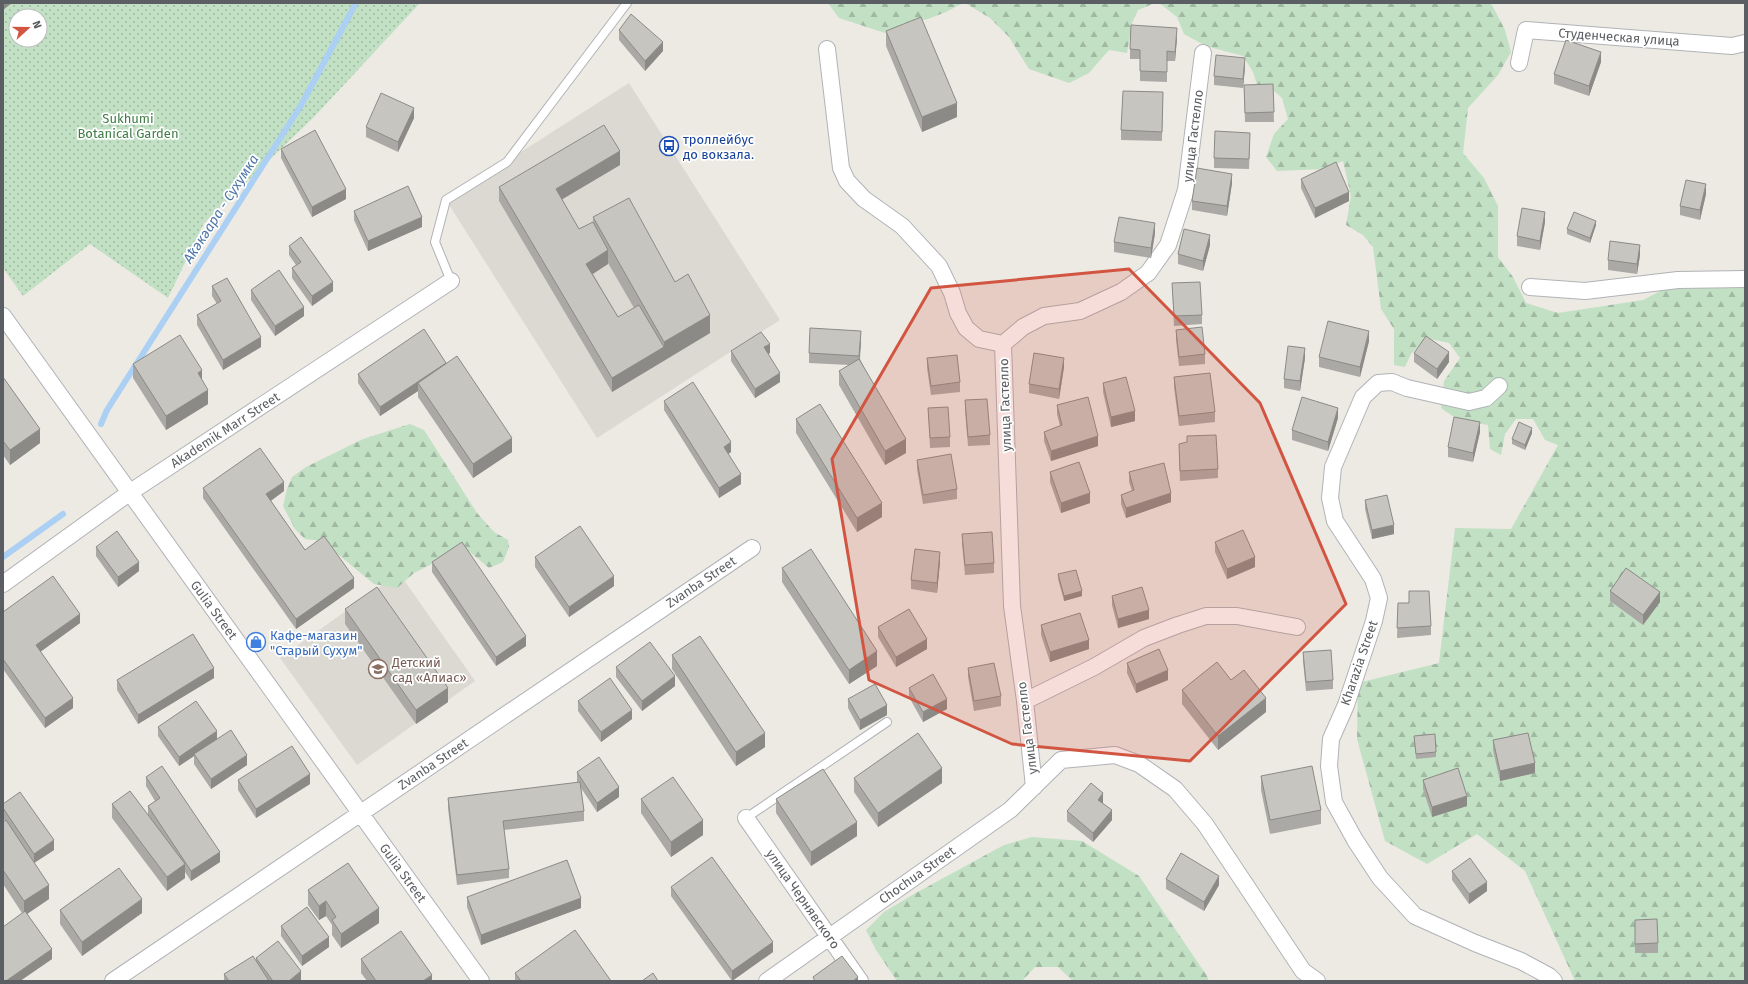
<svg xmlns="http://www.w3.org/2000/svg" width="1748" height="984" viewBox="0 0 1748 984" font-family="'Fira Sans',sans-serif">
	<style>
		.education { fill: #dbd9d1 }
		.forest { fill: url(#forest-firs) }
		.park { fill: url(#park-dots); fill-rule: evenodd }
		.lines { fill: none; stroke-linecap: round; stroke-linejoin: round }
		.stream { stroke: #abd0f4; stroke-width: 6 }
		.lane-casing { stroke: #b0b3b7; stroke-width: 10 }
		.street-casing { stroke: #b0b3b7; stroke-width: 18 }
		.lane { stroke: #fff; stroke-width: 8 }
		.street { stroke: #fff; stroke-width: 16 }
		.wall { fill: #aba9a5; fill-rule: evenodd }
		.shaded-wall { fill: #8b8a86 }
		.building { fill: #c7c5c0; stroke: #8b8a86 }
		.marked { fill: #d25542; fill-opacity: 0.2; stroke: #d25542; stroke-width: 3; stroke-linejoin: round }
		.labels { text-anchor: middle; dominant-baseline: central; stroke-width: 3.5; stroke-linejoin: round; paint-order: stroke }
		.street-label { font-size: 13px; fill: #5b5e62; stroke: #fff }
		.park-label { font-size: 13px; fill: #3f7d45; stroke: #fff }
		.transit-label { font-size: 13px; fill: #164399; stroke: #fff; text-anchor: start }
		.shop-label { font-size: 13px; fill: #366cbe; stroke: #fff; text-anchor: start }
		.education-label { font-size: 13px; fill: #785e54; stroke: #fff; text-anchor: start }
		.water-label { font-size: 14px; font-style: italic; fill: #4f77ab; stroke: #fff }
	</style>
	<defs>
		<pattern id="forest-firs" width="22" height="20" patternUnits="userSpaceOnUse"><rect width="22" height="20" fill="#c2e0c4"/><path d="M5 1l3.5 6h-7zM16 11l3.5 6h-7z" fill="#a1b9a3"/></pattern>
		<pattern id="park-dots" width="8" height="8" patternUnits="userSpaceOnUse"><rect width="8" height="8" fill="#c2e0c4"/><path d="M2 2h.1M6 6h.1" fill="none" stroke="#a1b9a3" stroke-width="1.8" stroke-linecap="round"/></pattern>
	</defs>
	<rect width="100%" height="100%" fill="#eceae3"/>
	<path class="education" d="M629 83 780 320 597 438 446 200Z
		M399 573 475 681 357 765 280 658Z"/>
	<path class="forest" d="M828 3H963L946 12 928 19 905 23 885 33 839 18Z
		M965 3H1155L1138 10 1132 23 1127 53 1109 50 1089 73 1069 83 1029 69 1009 37 990 18Z
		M1159 3H1489L1492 5 1505 30 1511 52 1498 75 1468 108 1463 153 1484 178 1498 206V257L1513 277 1526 303 1558 313 1643 300 1664 289 1745 287V981H1575L1525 871 1477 834 1427 864 1385 841 1357 739 1358 683 1439 663 1455 528 1511 529 1558 445 1545 440 1533 419H1516L1505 434 1501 455 1490 449 1488 425 1457 419 1441 408 1444 381 1460 358 1449 343 1426 338 1411 354 1405 367 1394 365V329L1381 309 1373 247 1363 235 1346 225 1351 196 1343 161 1324 169 1277 171 1266 157 1274 134 1288 119 1282 98 1271 88H1258L1253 72 1243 56 1206 46 1184 34 1177 17Z
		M410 424 424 430 477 513 494 532 508 540 509 547 503 562 489 568 466 549H461L414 573 397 588 374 584 322 541 305 539 295 529 283 506 287 489 292 477 306 467 363 439Z
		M1032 837 1082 841 1139 876 1207 976 1209 981H1073L1058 967H1035L1022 981H897L876 950 866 930 884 912 914 894 1004 845Z"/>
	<path class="park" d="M3 3H420L313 118 204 223 168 298 90 244 23 296 3 268ZM16 16H40V40H16Z"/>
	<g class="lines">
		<path class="stream" d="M101 424 107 410 300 107 356 3
			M3 557 63 514"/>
		<g class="lane-casing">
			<path id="lane" d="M451 281 435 242 446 200 507 162 627 3
				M746 818 887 722"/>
		</g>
		<g class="street-casing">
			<path id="street" d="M827 49 841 168 847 181 864 199 902 226 939 266 952 293 958 313 966 328 979 339 1003 344
				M1519 63 1526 30 1732 46 1745 43
				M1530 287 1585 291 1678 280 1745 279
				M3 316 481 981
				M1499 386 1486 398 1469 402 1407 388 1392 382 1378 383 1363 397 1333 467 1330 498 1335 521 1373 579 1379 598 1374 621 1346 705 1331 739 1329 766 1334 802 1355 840 1380 878 1415 916 1475 943 1521 961 1549 976 1554 981
				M3 584 129 493 451 281
				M1025 701 1094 667 1144 638 1178 625 1206 616H1237L1297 627
				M1034 787 1025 701 1012 606 1003 344 1023 327 1044 316 1080 311 1121 292 1148 273 1168 245 1186 190 1203 53
				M746 818 860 981
				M113 981 752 548
				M767 981 1010 810 1061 760 1115 755 1139 764 1175 789 1205 824 1303 971 1317 981"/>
		</g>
		<use href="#lane" class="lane"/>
		<use href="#street" class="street"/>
	</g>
	<path class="wall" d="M619 30 663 51 645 71 619 40Z
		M886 31 957 117 922 132 886 46Z
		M1177 38 1175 61H1167V82L1140 81V59H1130V49Z
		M1601 62 1589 96 1554 84V74Z
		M1245 67 1243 88 1214 85V76Z
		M1273 84 1274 122H1245L1244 85Z
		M1163 92 1162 141 1121 140V130Z
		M414 118 398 152 366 137V127Z
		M1250 142 1249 169 1214 168V158Z
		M281 149 346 199 312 217 281 158Z
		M620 165 562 199 579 229 593 222V217L675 282 710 333 612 392 499 201V187ZM608 263 634 308 618 317 593 274 608 264Z
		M1301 179 1349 201 1315 218 1301 188Z
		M1232 183 1227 216 1192 210V201Z
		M1706 194 1700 220 1680 215V206Z
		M354 211 422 227 368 251 354 220Z
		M1545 222 1540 250 1517 246V236Z
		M1596 225 1590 243 1567 234V229Z
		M1155 233 1151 258 1114 252V242Z
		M1210 245 1203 271 1178 264V254Z
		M289 246 333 291 312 306 292 278V268L296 265 289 255Z
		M1640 255 1637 274 1608 270V260Z
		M1172 283 1202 315V324L1174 326Z
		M212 286 261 347 223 370 197 325V315L217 304 212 296Z
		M251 290 304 316 275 336 251 300Z
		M1176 330 1205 354V364L1179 366 1176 340Z
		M861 341 860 359 906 453 885 465 839 385V371L849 365 809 363V353Z
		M1369 341 1360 377 1319 367V357Z
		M731 351 770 353 768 354 780 382 755 398 731 361Z
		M1414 353 1449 362 1437 379 1414 362Z
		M927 358 960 382V392L931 395 927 368Z
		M1305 358 1300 391 1284 388V379Z
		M133 364 202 380 208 404 166 430 133 378Z
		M446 364 512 452 473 478 418 397V391L380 416 358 383V374Z
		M1064 367 1059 399 1029 393V384Z
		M3 377 40 443 10 465 3 455Z
		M1174 377 1215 412V422L1179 426 1174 387Z
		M1103 383 1135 421 1111 427 1103 392Z
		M965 400 990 435V445L968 446 965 410Z
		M664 401 731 452 728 454 741 484 719 498 664 410Z
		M1057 405 1098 446 1051 461 1044 441V432L1060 426 1057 414Z
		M928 408 950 437V447L930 448Z
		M1338 418 1328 451 1292 440V430Z
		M796 419 882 517 857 532 796 433Z
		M1480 432 1473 462 1448 457V447Z
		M1532 433 1525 450 1512 444V439Z
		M1179 453 1218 469V478L1180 481Z
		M917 460 957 489V499L923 504 917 469Z
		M1050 472 1090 503 1061 513 1050 482Z
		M1129 472 1171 502 1126 518 1121 504V495L1132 491 1129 482Z
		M203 488 284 491 271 501 305 550 354 588 296 629 203 498Z
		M1365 500 1394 534 1372 539 1365 509Z
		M962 534 994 563V573L965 575 962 543Z
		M1215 542 1255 567 1227 579 1215 552Z
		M96 547 139 571 118 587 96 556Z
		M535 557 614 586 569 617 535 567Z
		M432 562 526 646 496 666 432 572Z
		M940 562 937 593 911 589V580Z
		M782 568 877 666 849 684 782 582Z
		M1058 574 1082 596 1064 601 1058 579Z
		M1610 591 1660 602 1643 625 1610 601Z
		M1112 596 1149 619 1118 628 1112 605Z
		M1398 603H1409L1431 626V635L1397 638Z
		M345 609 448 702 416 724 345 624Z
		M3 612 80 623 40 652 73 708 45 728 3 669Z
		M1041 625 1089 649 1050 662 1041 635Z
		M878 627 927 649 896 667 878 637Z
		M1303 652 1333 680V689L1306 691 1303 661Z
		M672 655 765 747 736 766 672 669Z
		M1127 663 1168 680 1136 693 1127 673Z
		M616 667 675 686 642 711 616 677Z
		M968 668 1001 696V706L974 711 968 677Z
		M214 678 138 724 117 690V680Z
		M1231 680 1266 712 1218 750 1182 704V690Z
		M909 688 947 709 923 722 909 697Z
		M848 699 887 715 860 730 848 708Z
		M578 701 632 719 601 742 578 711Z
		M158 727 217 739 247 765 211 789 194 764V756L179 766 158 736Z
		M1414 736 1436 752V757L1416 759Z
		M1493 740 1535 773 1500 781 1493 750Z
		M577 772 619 797 597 812 581 788 584 811V821L504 830 509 869V878L457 885 448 808V798L577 783Z
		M1261 776 1321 810V824L1270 834 1261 790Z
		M146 777 220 862 191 881 185 872V878L167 891 112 818V804L148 814V806L155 801 146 786Z
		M854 778 942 783 878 827 854 792Z
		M238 780 310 784 256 818 238 790Z
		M1423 780 1467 806 1432 817 1423 789Z
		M641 799 703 835 671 857 641 813Z
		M776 799 857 836 811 866 776 813Z
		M1103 803 1112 820 1093 842 1067 821V811Z
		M3 804 54 850 34 863 49 899 27 914 52 959 20 981H3L22 913 3 884V822L5 821 3 817Z
		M1452 871 1487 891 1469 904 1452 880Z
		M1166 879 1219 885 1204 911 1166 889Z
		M671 887 773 952 732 981 671 896Z
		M308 890 379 923 341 948 332 935V925L326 916 319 920 308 905Z
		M467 897 581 908 481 945 467 907Z
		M60 910 142 913 82 956 60 924Z
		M1635 920 1658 943V953H1635Z
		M281 926 329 947 302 966 281 936Z
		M256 958 301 981H224V974L256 960Z
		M361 959 432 981H367L361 973Z
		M515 973 611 981H515Z"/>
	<path class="shaded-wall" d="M3 3H12L3 10Z
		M1177 28V38L1175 61V52Z
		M663 42V51L645 71V61Z
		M1601 52V62L1589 96V86Z
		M1245 58V67L1243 88V79Z
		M957 103V117L922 132V117Z
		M414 108V118L398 152V142Z
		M620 151V165L556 203V189Z
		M1232 174V183L1227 216V206Z
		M1706 184V194L1700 220V210Z
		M346 189V199L312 217V207Z
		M1349 192V201L1315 218V208Z
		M1545 212V222L1540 250V241Z
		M422 217V227L368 251V241Z
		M1596 221V225L1590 243V238Z
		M1155 223V233L1151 258V248Z
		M1210 235V245L1203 271V261Z
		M1640 245V255L1637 274V264Z
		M608 250V264L586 278V264Z
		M333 282V291L312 306V296Z
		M304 307V316L275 336V326Z
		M710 315V333L612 392V378L664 347V342Z
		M861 331V341L859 366V356Z
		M1369 331V341L1360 377V367Z
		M261 337V347L223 370V360Z
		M770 344V353L764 356V347Z
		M1305 348V358L1300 391V381Z
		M1449 352V362L1437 379V369Z
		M1064 358V367L1059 399V389Z
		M446 363V372L418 383V391L380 416V407Z
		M202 370V384L198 373Z
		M780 373V382L755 398V389Z
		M208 390V404L166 430V416Z
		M1338 408V418L1328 451V442Z
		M1135 411V421L1111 427V417Z
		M1480 422V432L1473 462V453Z
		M1532 428V433L1525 450V445Z
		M40 429V443L10 465V450Z
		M1098 436V446L1051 461V451Z
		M512 438V452L473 478V464Z
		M906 439V453L885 465V451Z
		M731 442V452L724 457V447Z
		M741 474V484L719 498V488Z
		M284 482V491L266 504V494Z
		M1090 493V503L1061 513V503Z
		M1171 493V502L1126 518V508Z
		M882 503V517L857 532V518Z
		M1394 525V534L1372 539V530Z
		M940 552V562L937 593V583Z
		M1255 557V567L1227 579V569Z
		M139 562V571L118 587V577Z
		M614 576V586L569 617V607Z
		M354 578V588L296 629V619Z
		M1082 591V596L1064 601V596Z
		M1660 592V602L1643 625V615Z
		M1149 610V619L1118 628V619Z
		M80 614V623L36 655V645Z
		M526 636V646L496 666V657Z
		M927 639V649L896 667V657Z
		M1089 640V649L1050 662V652Z
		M877 651V666L849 684V670Z
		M214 668V678L138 724V715Z
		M1168 670V680L1136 693V684Z
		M675 676V686L642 711V701Z
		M448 688V702L416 724V710Z
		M73 698V708L45 728V718Z
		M1266 698V712L1218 750V736Z
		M947 699V709L923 722V712Z
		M887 705V715L860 730V720Z
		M632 710V719L601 742V732Z
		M217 731V740L194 754V756L179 766V757Z
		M765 733V747L736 766V752Z
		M247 755V765L211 789V779Z
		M1535 763V773L1500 781V771Z
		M942 768V783L878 827V813Z
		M310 774V784L256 818V809Z
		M619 787V797L597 812V803Z
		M1103 793V803L1098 809V800Z
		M1467 796V806L1432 817V807Z
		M1112 810V820L1093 842V833Z
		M703 820V835L671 857V842Z
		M857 822V836L811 866V852Z
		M54 840V850L34 863V854Z
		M220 852V862L191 881V871Z
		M185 864V878L167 891V877Z
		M1219 876V885L1204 911V902Z
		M1487 882V891L1469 904V894Z
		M49 885V899L24 916V901Z
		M581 898V908L481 945V935Z
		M142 899V913L82 956V942Z
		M326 901V916L319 920V906Z
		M379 908V923L341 948V934Z
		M329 937V947L302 966V956Z
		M773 942V952L732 981V971Z
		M52 949V959L20 981H6Z
		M301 971V981H289Z
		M432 975V981H423Z
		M858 977V981H853Z"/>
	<path class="building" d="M631 14 663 42 645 61 619 30Z
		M921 17 957 103 922 117 886 31Z
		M1131 25 1177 28 1175 52 1167 51V72L1140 71V50L1130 49Z
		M1566 40 1601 52 1589 86 1554 74Z
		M1216 55 1245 58 1243 79 1214 76Z
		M1273 84 1274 112 1245 113 1244 85Z
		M1123 91 1163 92 1162 132 1121 130Z
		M381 93 414 108 398 142 366 127Z
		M604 125 620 151 556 189 579 229 593 222 608 250 586 264 618 317 639 305 664 347 612 378 499 187Z
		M315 130 346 189 312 207 281 149Z
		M1215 131 1250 133 1249 159 1214 158Z
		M1336 162 1349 192 1315 208 1301 179Z
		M1197 168 1232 174 1227 206 1192 201Z
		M1686 180 1706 184 1700 210 1680 206Z
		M408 186 422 217 368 241 354 211Z
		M629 198 675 282 688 274 710 315 664 342 593 217Z
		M1522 208 1545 212 1540 241 1517 236Z
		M1574 212 1596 221 1590 238 1567 229Z
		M1119 217 1155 223 1151 248 1114 242Z
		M1184 229 1210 235 1203 261 1178 254Z
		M301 237 333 282 312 296 292 268 301 262 289 246Z
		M1610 241 1640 245 1637 264 1608 260Z
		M279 270 304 307 275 326 251 290Z
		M227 278 261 337 223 360 197 315 221 301 212 286Z
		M1200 282 1202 315 1174 316 1172 283Z
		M1328 321 1369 331 1360 367 1319 357Z
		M1202 327 1205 354 1179 357 1176 330Z
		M810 328 861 331 859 356 809 353Z
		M424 329 446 363 380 407 358 374Z
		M761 332 770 344 764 347 780 373 755 389 731 351Z
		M180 335 202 370 198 373 208 390 166 416 133 364Z
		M1426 336 1449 352 1437 369 1414 353Z
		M1288 346 1305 348 1300 381 1284 379Z
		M1034 353 1064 358 1059 389 1029 384Z
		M957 355 960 382 931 386 927 358Z
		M457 356 512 438 473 464 418 383Z
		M859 359 906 439 885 451 839 371Z
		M1210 373 1215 412 1179 416 1174 377Z
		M3 377 40 429 10 450 3 441Z
		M1126 377 1135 411 1111 417 1103 383Z
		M693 382 731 442 724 447 741 474 719 488 664 401Z
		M1088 397 1098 436 1051 451 1044 432 1062 425 1057 405Z
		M1302 397 1338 408 1328 442 1292 430Z
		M987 399 990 435 968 437 965 400Z
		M820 404 882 503 857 518 796 419Z
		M948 407 950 437 930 438 928 408Z
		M1454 417 1480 422 1473 453 1448 447Z
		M1519 422 1532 428 1525 445 1512 439Z
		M1216 435 1218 469 1180 471 1179 444 1187 442V436Z
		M260 448 284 482 266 494 305 550 324 536 354 578 296 619 203 488Z
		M951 454 957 489 923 495 917 460Z
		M1079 462 1090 493 1061 503 1050 472Z
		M1164 463 1171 493 1126 508 1121 495 1134 490 1129 472Z
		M1387 495 1394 525 1372 530 1365 500Z
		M580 526 614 576 569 607 535 557Z
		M1243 530 1255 557 1227 569 1215 542Z
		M117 531 139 562 118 577 96 547Z
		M992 532 994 563 965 565 962 534Z
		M462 542 526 636 496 657 432 562Z
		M811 549 877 651 849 670 782 568Z
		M915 549 940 552 937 583 911 580Z
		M1626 568 1660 592 1643 615 1610 591Z
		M1076 570 1082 591 1064 596 1058 574Z
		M53 576 80 614 36 645 73 698 45 718 3 659V612Z
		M377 587 448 688 416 710 345 609Z
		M1142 587 1149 610 1118 619 1112 596Z
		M1409 591H1429L1431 626 1397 628 1398 603H1409Z
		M909 609 927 639 896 657 878 627Z
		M1080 613 1089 640 1050 652 1041 625Z
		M193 634 214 668 138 715 117 680Z
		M700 636 765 733 736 752 672 655Z
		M650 642 675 676 642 701 616 667Z
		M1159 649 1168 670 1136 684 1127 663Z
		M1331 650 1333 680 1306 682 1303 652Z
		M1217 662 1231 680 1244 670 1266 698 1218 736 1182 690Z
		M994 663 1001 696 974 701 968 668Z
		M933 674 947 699 923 712 909 688Z
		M610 678 632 710 601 732 578 701Z
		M875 684 887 705 860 720 848 699Z
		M196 701 217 731 179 757 158 727Z
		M231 730 247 755 211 779 194 754Z
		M918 733 942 768 878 813 854 778Z
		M1528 733 1535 763 1500 771 1493 740Z
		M1435 734 1436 752 1416 754 1414 736Z
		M292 746 310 774 256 809 238 780Z
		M599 757 619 787 597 803 577 772Z
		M162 766 220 852 191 871 148 806 160 798 146 777Z
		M1312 766 1321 810 1270 820 1261 776Z
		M1458 768 1467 796 1432 807 1423 780Z
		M823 769 857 822 811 852 776 799Z
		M673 777 703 820 671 842 641 799Z
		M580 782 584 811 503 821 509 869 457 875 448 798Z
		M1091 783 1103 793 1098 800 1112 810 1093 833 1067 811Z
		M130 791 185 864 167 877 112 804Z
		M20 792 54 840 34 854 3 808V804Z
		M6 820 49 885 24 901 3 870V822Z
		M1181 853 1219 876 1204 902 1166 879Z
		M712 857 773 942 732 971 671 887Z
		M1470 858 1487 882 1469 894 1452 871Z
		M567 860 581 898 481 935 467 897Z
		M348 863 379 908 341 934 332 920 336 917 326 901 319 906 308 890Z
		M119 868 142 899 82 942 60 910Z
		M307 907 329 937 302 956 281 926Z
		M25 911 52 949 6 981H3V927Z
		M1657 919 1658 943 1635 944V920Z
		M575 930 611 981H521L515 973Z
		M401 931 432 975 423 981H376L361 959Z
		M278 941 301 971 289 981H273L256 958Z
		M253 956 269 981H229L224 974Z
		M842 956 858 977 853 981H815L813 977Z
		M653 973 658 981H642Z"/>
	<path class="marked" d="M1129 269 1260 403 1346 604 1190 761 1012 744 869 680 832 459 931 288Z"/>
	<defs>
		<g id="bus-ring" transform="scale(1)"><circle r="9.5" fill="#fff" stroke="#1a4fb4" stroke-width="1.5"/><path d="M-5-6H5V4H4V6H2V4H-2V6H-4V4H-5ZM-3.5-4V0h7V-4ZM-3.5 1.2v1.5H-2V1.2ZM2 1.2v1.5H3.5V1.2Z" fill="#1a4fb4"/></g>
		<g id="shop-ring" transform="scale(1)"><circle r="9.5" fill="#fff" stroke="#3f7fe0" stroke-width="1.5"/><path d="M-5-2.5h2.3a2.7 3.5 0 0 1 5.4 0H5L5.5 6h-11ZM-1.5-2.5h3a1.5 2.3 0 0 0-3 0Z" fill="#3f7fe0"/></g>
		<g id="school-ring" transform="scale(1)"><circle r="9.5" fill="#fff" stroke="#8d6e63" stroke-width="1.5"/><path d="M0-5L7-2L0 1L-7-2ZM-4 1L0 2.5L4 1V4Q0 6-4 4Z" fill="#8d6e63"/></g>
	</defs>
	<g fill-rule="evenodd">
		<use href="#bus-ring" x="669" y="146"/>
		<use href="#shop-ring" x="256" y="642"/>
		<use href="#school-ring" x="378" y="669"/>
	</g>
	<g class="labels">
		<g class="street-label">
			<text transform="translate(1619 37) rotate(4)">Студенческая улица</text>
			<text transform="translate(1193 136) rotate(-83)">улица Гастелло</text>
			<text transform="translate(1005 405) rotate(-92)">улица Гастелло</text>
			<text transform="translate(225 430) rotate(-33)">Akademik Marr Street</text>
			<text transform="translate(701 582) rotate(-34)">Zvanba Street</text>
			<text transform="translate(214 610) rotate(54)">Gulia Street</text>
			<text transform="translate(1359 663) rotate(-71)">Kharazia Street</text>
			<text transform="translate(1027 728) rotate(-97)">улица Гастелло</text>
			<text transform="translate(433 764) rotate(-34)">Zvanba Street</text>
			<text transform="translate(403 873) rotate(54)">Gulia Street</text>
			<text transform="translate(917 875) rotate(-35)">Chochua Street</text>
			<text transform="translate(803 899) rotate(55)">улица Чернявского</text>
		</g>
		<g class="park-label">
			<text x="128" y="118">Sukhumi<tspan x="128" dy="15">Botanical Garden</tspan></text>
		</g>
		<g class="transit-label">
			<text x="683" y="139">троллейбус<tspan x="683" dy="15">до вокзала.</tspan></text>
		</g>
		<g class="shop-label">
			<text x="270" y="635">Кафе-магазин<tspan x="270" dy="15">"Старый Сухум"</tspan></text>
		</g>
		<g class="education-label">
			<text x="392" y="662">Детский<tspan x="392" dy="15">сад «Алиас»</tspan></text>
		</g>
		<g class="water-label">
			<text transform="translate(221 209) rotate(-57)">Аҟәкәара - Сухумка</text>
		</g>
	</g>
	<rect width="1748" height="984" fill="none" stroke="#5b5e62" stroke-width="8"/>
	<g transform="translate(28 28) rotate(69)"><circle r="19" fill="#ffffff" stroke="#bdbfc0"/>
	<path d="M0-3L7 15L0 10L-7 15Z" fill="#d25542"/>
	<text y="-6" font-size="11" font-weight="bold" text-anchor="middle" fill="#5b5e62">N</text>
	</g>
</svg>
